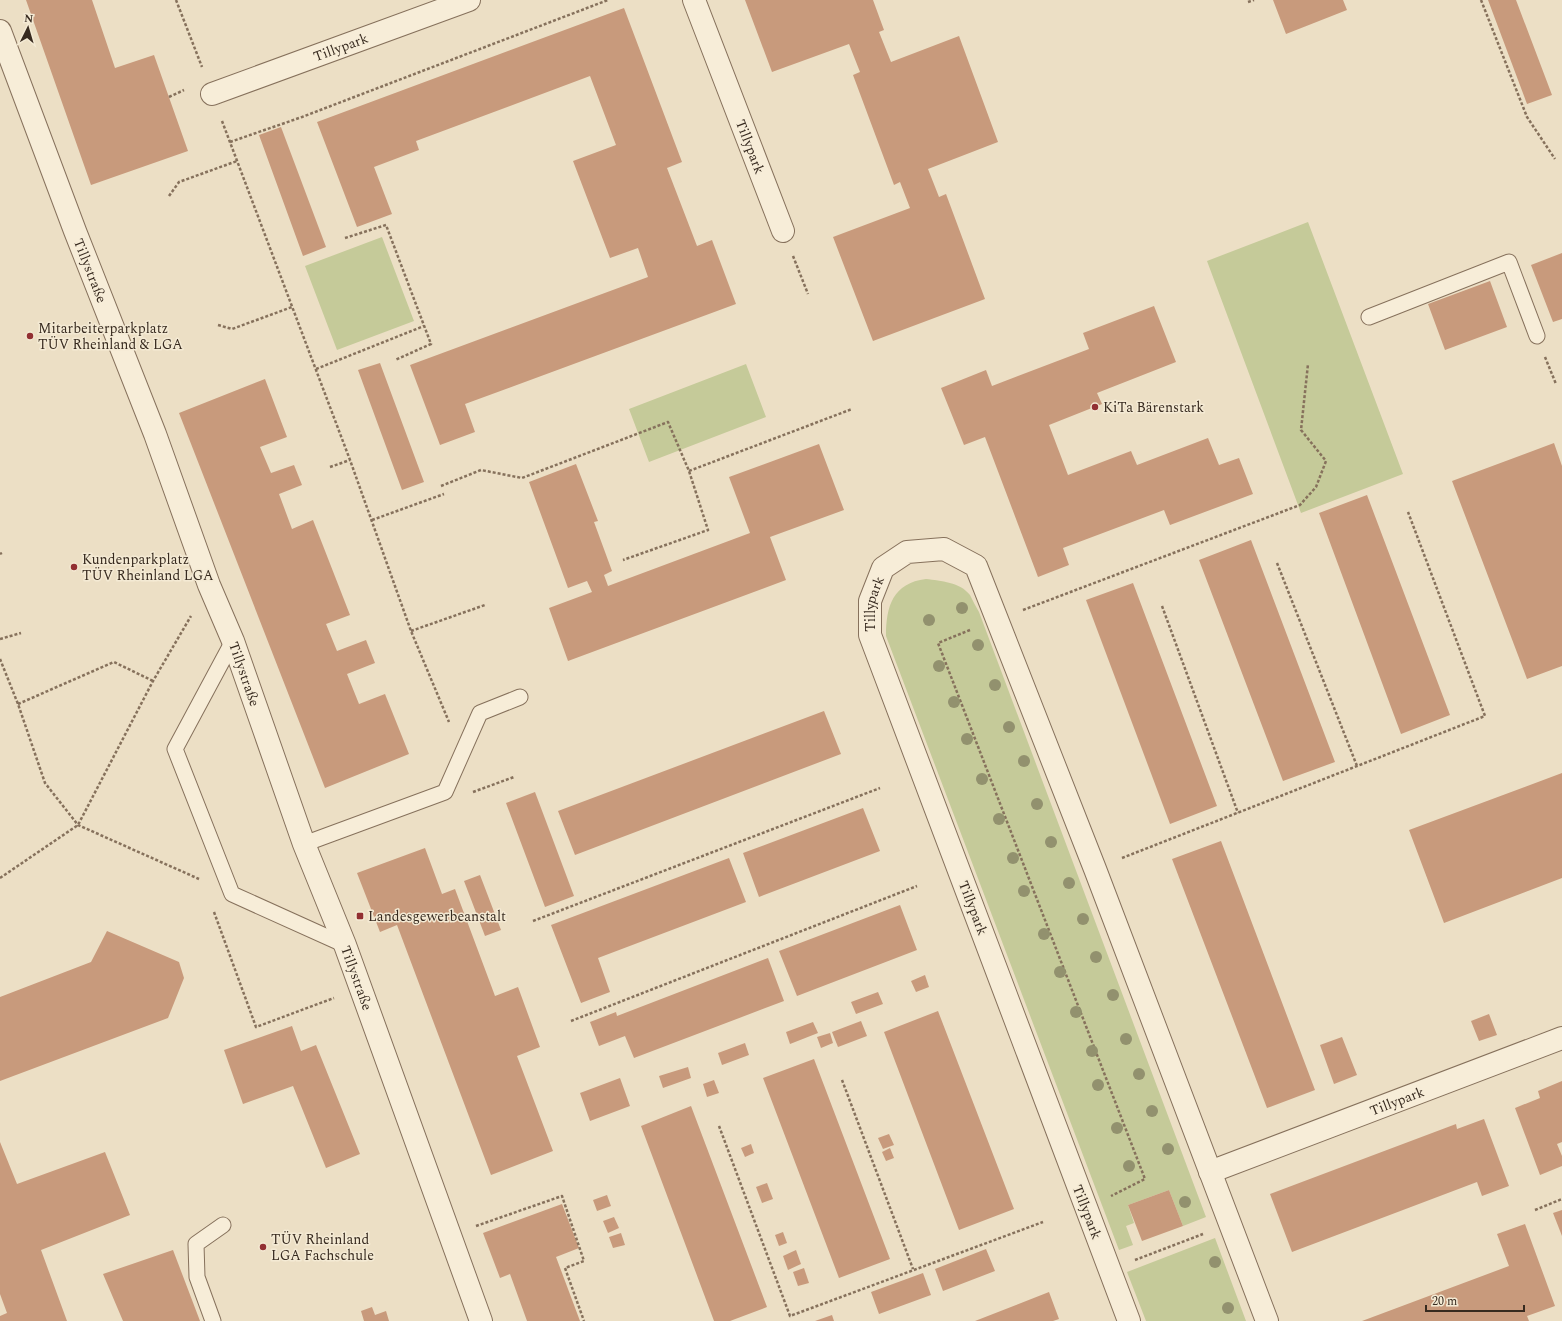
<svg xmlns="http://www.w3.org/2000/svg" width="1562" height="1321" viewBox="0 0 1562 1321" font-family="Spectral,serif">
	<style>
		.green { fill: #c5ca99 }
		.building { fill: #c89a7c }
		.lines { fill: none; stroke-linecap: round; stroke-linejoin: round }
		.lane-casing { stroke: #86715c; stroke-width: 17 }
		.street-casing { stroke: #86715c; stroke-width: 24 }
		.path { stroke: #86715c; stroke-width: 2.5; stroke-dasharray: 3 2; stroke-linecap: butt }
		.lane { stroke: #f7edd8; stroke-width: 15 }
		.street { stroke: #f7edd8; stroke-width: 22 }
		.tree { fill: #92916e }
		.poi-dot { fill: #922f32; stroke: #f4ead4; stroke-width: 1.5 }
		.labels { text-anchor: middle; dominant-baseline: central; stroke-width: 3; stroke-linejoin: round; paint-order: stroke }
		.street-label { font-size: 14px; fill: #372a1f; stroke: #f4ead4 }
		.poi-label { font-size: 14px; fill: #372a1f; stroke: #f4ead4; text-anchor: start }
	</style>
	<rect width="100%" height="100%" fill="#ecdfc5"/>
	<path class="green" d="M1308 222 1403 474 1301 513 1207 261Z
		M382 237 414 321 337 350 305 266Z
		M746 364 766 417 649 462 629 409Z
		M926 579C941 581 960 582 970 595 973 601 976 607 979 612L1206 1217 1183 1226 1169 1190 1128 1205 1134 1223 1126 1226 1133 1245 1119 1250 886 636C886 606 893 583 926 579Z
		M1215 1238 1246 1321H1146L1127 1272Z"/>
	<path class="building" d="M26 0H92L115 68 154 55 188 151 91 185Z
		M745 0H873L884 30 879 32 891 62 959 36 998 142 928 169 939 197 946 194 985 299 873 341 833 237 910 208 900 182 894 185 853 75 860 72 849 44 772 72Z
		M1273 0H1343L1347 10 1286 34Z
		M1488 0H1516L1552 95 1527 104Z
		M624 8 682 162 667 168 697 246 712 240 736 304 465 404 475 432 440 445 410 365 648 277 638 248 610 258 573 161 616 145 590 76 416 141 419 150 374 167 392 214 357 227 317 122Z
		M281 127 326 247 303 256 259 135Z
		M1562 253V319L1553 322 1531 265Z
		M1490 281 1507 327 1445 350 1428 304Z
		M1154 306 1176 362 1097 393 1102 404 1049 425 1068 475 1131 451 1137 465 1208 438 1219 465 1239 458 1253 494 1170 525 1164 510 1063 548 1069 565 1038 577 985 437 964 445 941 388 986 370 992 386 1089 349 1083 333Z
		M380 363 424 482 402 490 358 370Z
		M265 379 287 437 260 447 271 473 294 465 302 485 279 494 292 529 313 520 350 615 326 624 337 651 366 640 375 663 347 674 359 704 385 694 409 754 325 788 179 413Z
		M1554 443 1562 466V666L1527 679 1452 481Z
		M819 444 844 510 770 537 786 580 568 661 549 608 592 592 587 581 568 588 529 482 576 464 598 521 594 522 612 571 604 575 608 586 750 533 729 477Z
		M1367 495 1450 715 1401 734 1319 513Z
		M1251 540 1335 762 1283 781 1199 560Z
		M1133 583 1217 806 1170 824 1086 600Z
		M824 711 841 754 575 855 558 811Z
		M1562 773V878L1444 923 1409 830Z
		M535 792 574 896 545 907 506 803Z
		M863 808 880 851 759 897 743 853Z
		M1221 841 1315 1090 1267 1108 1172 859Z
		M425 848 442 894 455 889 495 996 518 987 540 1047 517 1056 553 1151 491 1175 397 925 380 932 357 873Z
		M729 858 746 902 598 958 610 992 581 1003 551 925Z
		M480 875 501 930 485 936 464 881Z
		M900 905 917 950 797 996 779 951Z
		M107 931 179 962 184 978 168 1018 0 1081V997L91 962Z
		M768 958 784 1001 634 1058 625 1036 599 1046 590 1022 616 1012 617 1016Z
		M925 975 929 987 916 992 911 981Z
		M878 992 883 1004 856 1014 851 1002Z
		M938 1011 1014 1209 959 1230 884 1032Z
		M1489 1014 1497 1035 1479 1041 1471 1021Z
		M861 1021 867 1036 838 1047 832 1032Z
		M813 1022 818 1033 790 1044 786 1032Z
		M292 1026 301 1051 316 1045 360 1154 326 1168 293 1086 243 1104 224 1050Z
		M830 1033 833 1043 821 1048 817 1037Z
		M1342 1037 1357 1075 1334 1084 1320 1045Z
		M745 1043 749 1055 722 1065 718 1053Z
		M814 1059 890 1259 839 1278 763 1078Z
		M688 1067 691 1078 663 1088 659 1076Z
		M620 1078 630 1106 590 1121 580 1093Z
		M714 1080 719 1093 707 1097 703 1084Z
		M1562 1081V1142L1557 1144 1562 1156V1166L1540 1175 1515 1108 1540 1098 1538 1091Z
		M691 1106 767 1307 730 1321H714L641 1126Z
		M1484 1119 1509 1186 1482 1196 1477 1182 1292 1252 1270 1194 1456 1124 1457 1129Z
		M889 1134 894 1145 883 1149 878 1138Z
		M0 1142 17 1184 105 1152 130 1215 41 1250 67 1321H0V1316L7 1313 0 1294Z
		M751 1144 754 1153 745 1157 741 1148Z
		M890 1148 894 1158 886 1161 882 1152Z
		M767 1183 773 1199 762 1203 756 1187Z
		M1169 1190 1183 1226 1142 1241 1128 1205Z
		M607 1195 611 1206 597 1211 593 1200Z
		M562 1204 579 1248 556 1257 580 1321H527L510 1274 500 1278 483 1233Z
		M1562 1210V1236L1553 1213Z
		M614 1217 619 1228 608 1233 603 1221Z
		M1525 1224 1555 1306 1527 1316 1529 1321H1362L1509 1266 1497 1234Z
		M783 1232 787 1243 779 1246 775 1235Z
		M621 1233 625 1245 613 1248 609 1237Z
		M986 1249 995 1271 943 1291 935 1269Z
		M173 1250 200 1321H123L103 1274Z
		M796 1250 801 1264 788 1270 783 1256Z
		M804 1268 809 1283 798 1286 793 1272Z
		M923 1273 931 1295 879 1314 871 1292Z
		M1049 1292 1059 1319 1053 1321H975Z
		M372 1307 375 1315 386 1311 389 1321H364L361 1311Z
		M832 1315 834 1321H815Z"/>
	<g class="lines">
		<g class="lane-casing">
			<path id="lane" d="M1369 317 1509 262 1537 336
				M233 641 175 749 232 894 345 945
				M304 844 445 792 480 713 520 697
				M213 1321 197 1277 196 1244 223 1225"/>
		</g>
		<g class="street-casing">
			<g id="street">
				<path id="s1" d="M694 0 783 231"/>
				<path id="s2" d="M0 31 75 231 155 434 209 585 233 641 304 844 345 945 481 1321"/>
				<path id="s3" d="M212 94 469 0"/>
				<path id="s4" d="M1210 1172 1562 1038"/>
				<path id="s5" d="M1129 1321 870 635V601L883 568 907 552 944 549 976 566 1095 869 1267 1321"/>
			</g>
		</g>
		<path class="path" d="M176 0 202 67
			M1481 0 1527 117 1555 159
			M1248 2 1254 0
			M169 97 184 90
			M222 121 350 460 411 631 449 722
			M230 142 302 117 608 0
			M169 196 179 182 237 161
			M345 238 386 225 431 344 395 360
			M793 256 808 294
			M218 325 232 329 292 307
			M1545 357 1556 384
			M316 369 424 326
			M330 467 350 460
			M689 471 852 409
			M441 486 481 470 522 478 668 422 689 471 708 530 623 560
			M372 520 444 494
			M0 554 2 553
			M1277 563 1357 766
			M1162 606 1238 813
			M1023 610 1300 505 1316 487 1326 461 1301 430 1308 364
			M970 630 938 643 1145 1179 1111 1196
			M411 631 485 605
			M0 639 21 633
			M0 659 18 704 45 783 78 825 199 879
			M18 704 114 662 153 681
			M473 792 514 777
			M1122 858 1485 716 1408 512
			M0 878 78 825 153 681 191 616
			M214 912 256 1027 334 998
			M533 921 880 788
			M571 1021 917 886
			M842 1080 913 1269
			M719 1126 790 1316 1043 1222
			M1535 1210 1562 1199
			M476 1226 562 1196 584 1261 565 1268 584 1321
			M1135 1260 1203 1234"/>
		<use href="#lane" class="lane"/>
		<use href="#street" class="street"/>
	</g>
	<g class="tree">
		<circle cx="962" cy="608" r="6"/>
		<circle cx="929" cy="620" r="6"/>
		<circle cx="978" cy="645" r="6"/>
		<circle cx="939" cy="666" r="6"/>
		<circle cx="995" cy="685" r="6"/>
		<circle cx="954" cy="702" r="6"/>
		<circle cx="1009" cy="727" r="6"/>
		<circle cx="967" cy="739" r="6"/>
		<circle cx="1024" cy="761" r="6"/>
		<circle cx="982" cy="779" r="6"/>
		<circle cx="1037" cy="804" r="6"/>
		<circle cx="999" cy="819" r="6"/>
		<circle cx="1051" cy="842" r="6"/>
		<circle cx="1013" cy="858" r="6"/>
		<circle cx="1069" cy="883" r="6"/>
		<circle cx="1024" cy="891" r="6"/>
		<circle cx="1083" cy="919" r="6"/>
		<circle cx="1044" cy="934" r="6"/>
		<circle cx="1096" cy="957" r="6"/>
		<circle cx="1060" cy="972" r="6"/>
		<circle cx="1113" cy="995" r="6"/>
		<circle cx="1076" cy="1012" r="6"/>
		<circle cx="1126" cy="1039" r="6"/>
		<circle cx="1092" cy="1051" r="6"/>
		<circle cx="1139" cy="1074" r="6"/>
		<circle cx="1098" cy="1085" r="6"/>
		<circle cx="1152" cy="1111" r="6"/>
		<circle cx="1117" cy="1128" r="6"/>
		<circle cx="1168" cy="1149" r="6"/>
		<circle cx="1129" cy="1166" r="6"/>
		<circle cx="1185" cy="1202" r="6"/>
		<circle cx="1215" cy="1262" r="6"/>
		<circle cx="1228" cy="1308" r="6"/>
	</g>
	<g class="poi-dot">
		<circle cx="30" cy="336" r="4"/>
		<circle cx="1095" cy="407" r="4"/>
		<circle cx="74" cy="567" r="4"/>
		<rect x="356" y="912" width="8" height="8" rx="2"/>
		<circle cx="263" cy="1247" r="4"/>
	</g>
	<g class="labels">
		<g class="street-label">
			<text stroke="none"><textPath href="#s3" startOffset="137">Tillypark</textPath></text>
			<text stroke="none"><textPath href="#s1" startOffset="157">Tillypark</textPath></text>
			<text stroke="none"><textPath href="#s2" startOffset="256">Tillystraße</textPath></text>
			<text stroke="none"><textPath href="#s5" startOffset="765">Tillypark</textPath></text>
			<text stroke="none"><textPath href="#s2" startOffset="688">Tillystraße</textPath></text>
			<text transform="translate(973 908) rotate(69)">Tillypark</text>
			<text stroke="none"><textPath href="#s2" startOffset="1012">Tillystraße</textPath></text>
			<text stroke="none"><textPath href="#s4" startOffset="200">Tillypark</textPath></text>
			<text transform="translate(1087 1212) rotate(69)">Tillypark</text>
		</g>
		<g class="poi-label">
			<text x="38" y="328">Mitarbeiterparkplatz<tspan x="38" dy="16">TÜV Rheinland &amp; LGA</tspan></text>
			<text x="1103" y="407">KiTa Bärenstark</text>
			<text x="82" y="559">Kundenparkplatz<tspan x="82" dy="16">TÜV Rheinland LGA</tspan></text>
			<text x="368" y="916">Landesgewerbeanstalt</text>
			<text x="271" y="1239">TÜV Rheinland<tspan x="271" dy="16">LGA Fachschule</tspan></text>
		</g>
	</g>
	<g transform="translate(28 28) rotate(5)" stroke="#f4ead4" stroke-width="3" paint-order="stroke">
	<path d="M0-3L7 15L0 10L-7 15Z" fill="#372a1f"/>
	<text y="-6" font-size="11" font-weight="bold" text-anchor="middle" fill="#372a1f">N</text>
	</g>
	<path d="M1426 1305v6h98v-6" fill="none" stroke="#372a1f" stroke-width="2"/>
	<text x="1432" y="1305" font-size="12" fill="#372a1f" stroke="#f4ead4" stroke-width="3" paint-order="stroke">20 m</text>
</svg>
